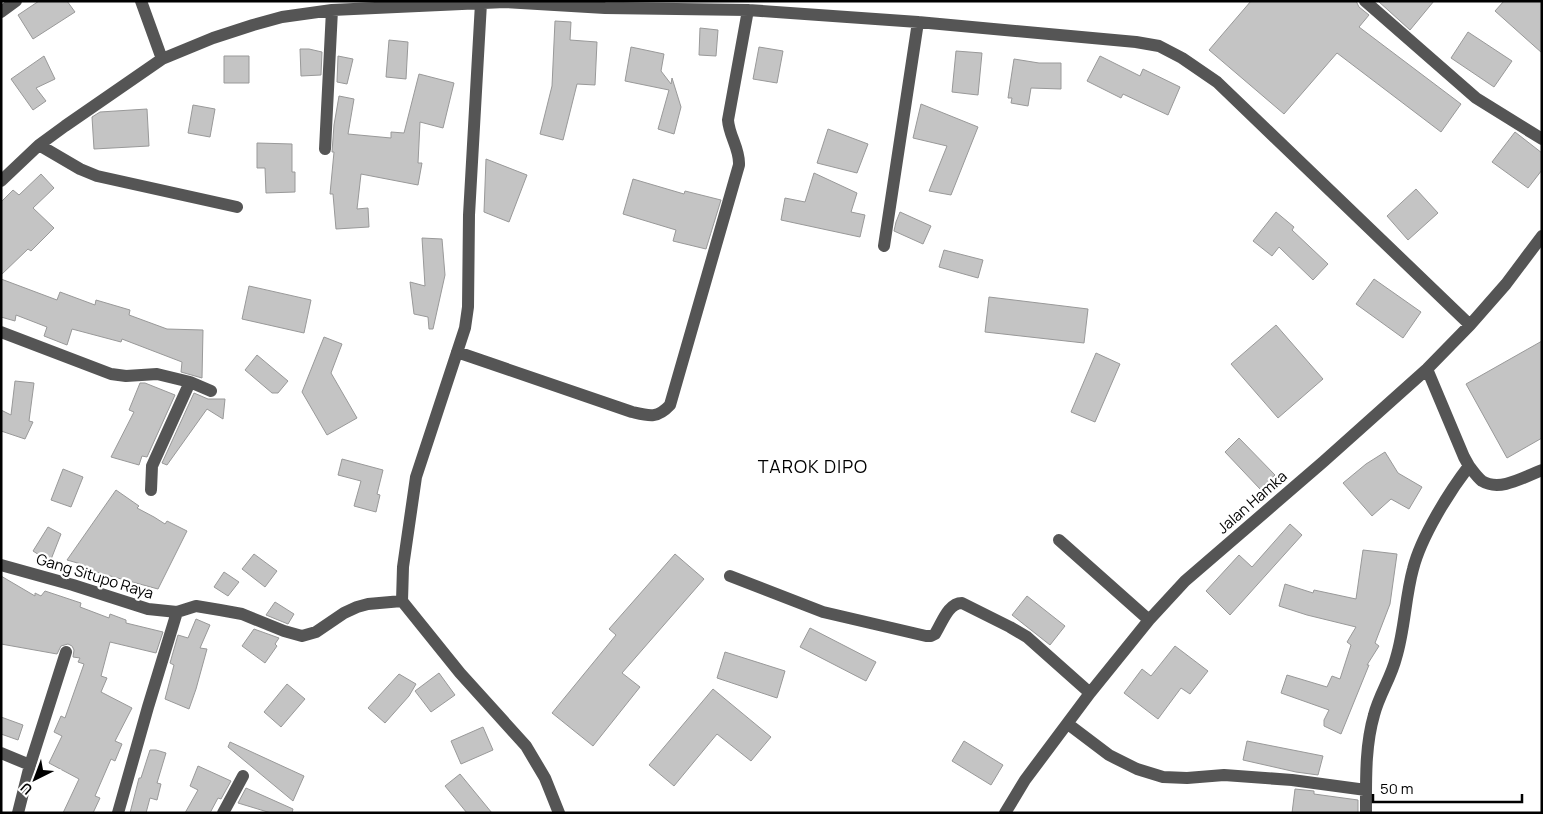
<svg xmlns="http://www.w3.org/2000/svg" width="1543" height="814" viewBox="0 0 1543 814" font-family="Manrope,sans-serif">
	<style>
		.building { fill: #c4c4c4; stroke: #999 }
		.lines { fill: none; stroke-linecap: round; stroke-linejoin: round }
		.minor { stroke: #555; stroke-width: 12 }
		.labels { text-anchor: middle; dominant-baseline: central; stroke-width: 4.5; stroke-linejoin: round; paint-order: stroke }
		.street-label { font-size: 15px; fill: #000; stroke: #fff }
		.quarter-label { font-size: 18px; letter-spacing: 1px; fill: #000; stroke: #fff }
	</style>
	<rect width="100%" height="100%" fill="#fff"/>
	<path class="building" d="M39 1H67L75 12 33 39 18 15Z
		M1251 1H1356L1359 7 1369 15 1359 27 1461 104 1441 132 1337 53 1284 114 1209 50Z
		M1378 1H1434L1410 30Z
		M1504 1H1542V53L1495 11Z
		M555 21 571 22 570 40 597 42 595 85 577 84 563 140 540 134 552 86Z
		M700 28 718 30 716 56 699 55Z
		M1468 32 1512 61 1494 87 1451 58Z
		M389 40 408 42 406 79 386 77Z
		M631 47 664 54 661 71 671 84 672 78 681 107 674 134 658 129 669 90 625 81Z
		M759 47 783 51 777 83 753 79Z
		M300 49H309L322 52 321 75 301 76Z
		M956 51 982 53 978 95 952 92Z
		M44 56 55 79 36 88 46 101 33 110 11 79Z
		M224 56H249V83H224Z
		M338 56 353 59 347 84 337 82Z
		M1100 56 1140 76 1143 69 1180 87 1168 115 1123 94 1121 98 1087 81Z
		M1014 59 1039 63H1061V89L1031 88 1028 106 1011 103 1012 98H1008Z
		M419 74 454 83 443 128 420 122 418 163H422L418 185 361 174 357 209 368 208 369 227 336 229 333 194H330L334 152H332L334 125 339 96 354 99 348 134 391 138V132L404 133Z
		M921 104 978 127 951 195 929 191 947 146 913 138Z
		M193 105 215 109 210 137 188 133Z
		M147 109 149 146 94 149 92 117 100 112Z
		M828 129 868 144 857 173 817 163Z
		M1515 132 1542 153V170L1528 188 1492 162Z
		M257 143 292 144V172H295V192L266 193 265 168H257Z
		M486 159 527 175 509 222 484 212Z
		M814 173 857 193 851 212 865 215 860 237 781 220 785 198 805 202Z
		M41 174 54 188 33 208 54 228 31 251 28 249 1 275V202L13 190 19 195Z
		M633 179 684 194 685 191 721 200 706 249 673 241 676 230 623 214Z
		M1416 189 1438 213 1408 240 1387 216Z
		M900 212 931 226 923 244 894 231 896 222Z
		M1276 212 1294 227 1292 230 1328 264 1313 280 1279 247 1272 256 1253 241Z
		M422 238 442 239 445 275 433 329H429L428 317 414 314 410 282 425 286Z
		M944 250 983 260 978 278 939 267Z
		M1 279 57 300 60 292 95 305 96 300 130 310 129 315 167 329 203 330 202 378 181 372 182 362 122 339 121 342 72 329 67 345 44 336 47 327 16 315 15 321 1 317Z
		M1374 279 1421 312 1403 338 1356 304Z
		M249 286 311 300 304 333 242 319Z
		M989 297 1088 309 1084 343 985 332Z
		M1276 325 1323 379 1278 418 1231 364Z
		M324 337 342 344 331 373 357 418 327 435 302 392Z
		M1542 341V438L1507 458 1466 384Z
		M1096 353 1120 364 1095 422 1071 412Z
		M257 355 288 381 278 393H272L245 370Z
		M15 381 34 383 29 421 33 422 25 439 1 431V410L11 415Z
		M140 383H145L175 395 147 457 142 456 139 465 111 457 134 412 129 410Z
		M194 393 208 399H225L223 419 207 409 167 465 162 463Z
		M1239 438 1275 475 1260 489 1225 452Z
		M1385 452 1398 473 1422 487 1409 509 1391 499 1372 516 1343 483 1366 464Z
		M342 459 383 470 377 494 380 495 376 512 354 506 361 481 338 475Z
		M63 469 83 477 71 507 51 500Z
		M116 490 139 506 137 508 154 517 165 524 167 521 187 531 158 589 81 568V564L67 560Z
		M1290 524 1302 535 1230 615 1206 591 1239 555 1252 567Z
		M48 527 61 534 50 562 33 551Z
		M1363 550 1397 554 1390 604 1375 643 1379 646 1367 665H1369L1341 734 1324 726V720L1329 710 1281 693 1287 675 1327 687 1332 676 1340 679 1351 645 1347 642 1356 627 1307 615 1279 606 1285 584 1313 593 1314 590 1356 599Z
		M254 554 277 571 265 587 242 569Z
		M675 554 704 579 622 673 640 687 593 746 552 713 616 635 609 629Z
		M224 572 239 582 228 596 214 587Z
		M1 576 35 596V593L41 596 45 591 81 603 80 607 109 618 110 614 126 620V623L163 632 156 653 110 642 101 676 107 678 101 692 132 708 115 741 122 744 115 761 111 759 95 796 100 798 93 813H63L79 779 49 763 62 736 54 732 61 716 65 718 84 664 78 662 80 658 73 657 74 650 72 646 68 644 61 646 57 654 1 644Z
		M1027 596 1065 626 1050 645 1012 615Z
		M275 602 294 614 288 624 266 615Z
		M196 619 210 625 200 648 207 649 196 689 189 709 165 699 174 665 170 663 178 635 188 638Z
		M810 628 876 662 866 681 800 647Z
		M254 629 279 638 275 644 277 646 265 663 242 646Z
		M1175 646 1208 671 1190 694 1181 688 1158 719 1124 693 1142 669 1151 676Z
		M725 652 785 671 777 698 717 678Z
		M439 673 455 695 431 712 415 691Z
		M399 674 416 684 409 696 385 723 368 708Z
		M287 684 305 699 281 727 264 712Z
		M713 689 771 737 751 761 717 734 674 786 649 765Z
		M1 717 23 725 18 740 1 734Z
		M483 727 493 750 461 764 451 741Z
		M964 741 1003 765 991 785 952 761Z
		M1247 741 1323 756 1318 775 1296 772 1243 760Z
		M230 742 304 776 293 801 228 747Z
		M150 750H156L166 753 157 783 161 784 157 800 150 798 146 813H130L139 778H141Z
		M198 766 231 781 221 799 218 798 210 813H185L198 790 190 786Z
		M460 774 492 813H467L445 786Z
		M246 788 293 809 292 813H271L238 803Z
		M1295 789 1314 791V794L1358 800V813H1292Z"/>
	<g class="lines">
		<path class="minor" d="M141 1 162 59
			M1365 1 1476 98 1542 139
			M1 12 16 1
			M39 145 80 169 97 176 237 207
			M325 149 332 10
			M1 181 39 145 65 126 162 59 213 38 253 25 282 17 332 10 505 2 605 8 748 10 918 22 1136 42 1159 46 1182 58 1217 82 1470 325
			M884 246 918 22
			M1 332 111 374 126 376 157 374 190 382 211 391
			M457 352 632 412C649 416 657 419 670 405L739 165C740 149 729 136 728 120L748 10
			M1469 466C1473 471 1477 477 1482 481 1500 492 1524 477 1542 470
			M151 490 152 466 190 382
			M1059 540 1149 620
			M1 565 73 585 148 609 177 612 196 606 220 610 242 614 284 631 302 636 316 632 344 613 357 607 368 604 402 601 403 567 416 477 465 328 468 307 469 215 481 3
			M730 576 823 612 926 636H931L935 634C942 623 948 603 962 603L1010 627 1027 637 1090 693
			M402 601 460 673 526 746 545 778 559 813
			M1068 724 1109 755 1137 769 1163 777 1187 778 1224 775 1292 780 1366 790
			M1 753 30 765 66 652
			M18 813 30 765
			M118 813 148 707 177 612
			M223 813 243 776
			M1005 813 1025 780 1090 693 1149 620 1185 581 1323 462 1427 369 1470 325 1506 284 1542 236
			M1366 813C1366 780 1365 746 1374 715 1379 695 1391 678 1396 658 1405 629 1405 598 1413 569 1421 537 1449 492 1469 466L1464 457 1427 369"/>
	</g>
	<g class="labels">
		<g class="street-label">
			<text transform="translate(1252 502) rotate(-41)">Jalan Hamka</text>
			<text transform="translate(95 576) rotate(17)">Gang Situpo Raya</text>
		</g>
		<g class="quarter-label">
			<text x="813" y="466">TAROK DIPO</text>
		</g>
	</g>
	<rect width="1543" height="814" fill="none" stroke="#000000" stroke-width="5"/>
	<g transform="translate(35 779) rotate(222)" stroke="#ffffff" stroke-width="4" paint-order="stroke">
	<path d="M0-4L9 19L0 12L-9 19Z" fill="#000000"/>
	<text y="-8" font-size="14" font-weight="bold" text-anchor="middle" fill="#000000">U</text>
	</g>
	<path d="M1373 794v8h149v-8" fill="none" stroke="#000000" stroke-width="2.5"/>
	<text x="1380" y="794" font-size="15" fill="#000000" stroke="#ffffff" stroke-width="4" paint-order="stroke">50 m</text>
</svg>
